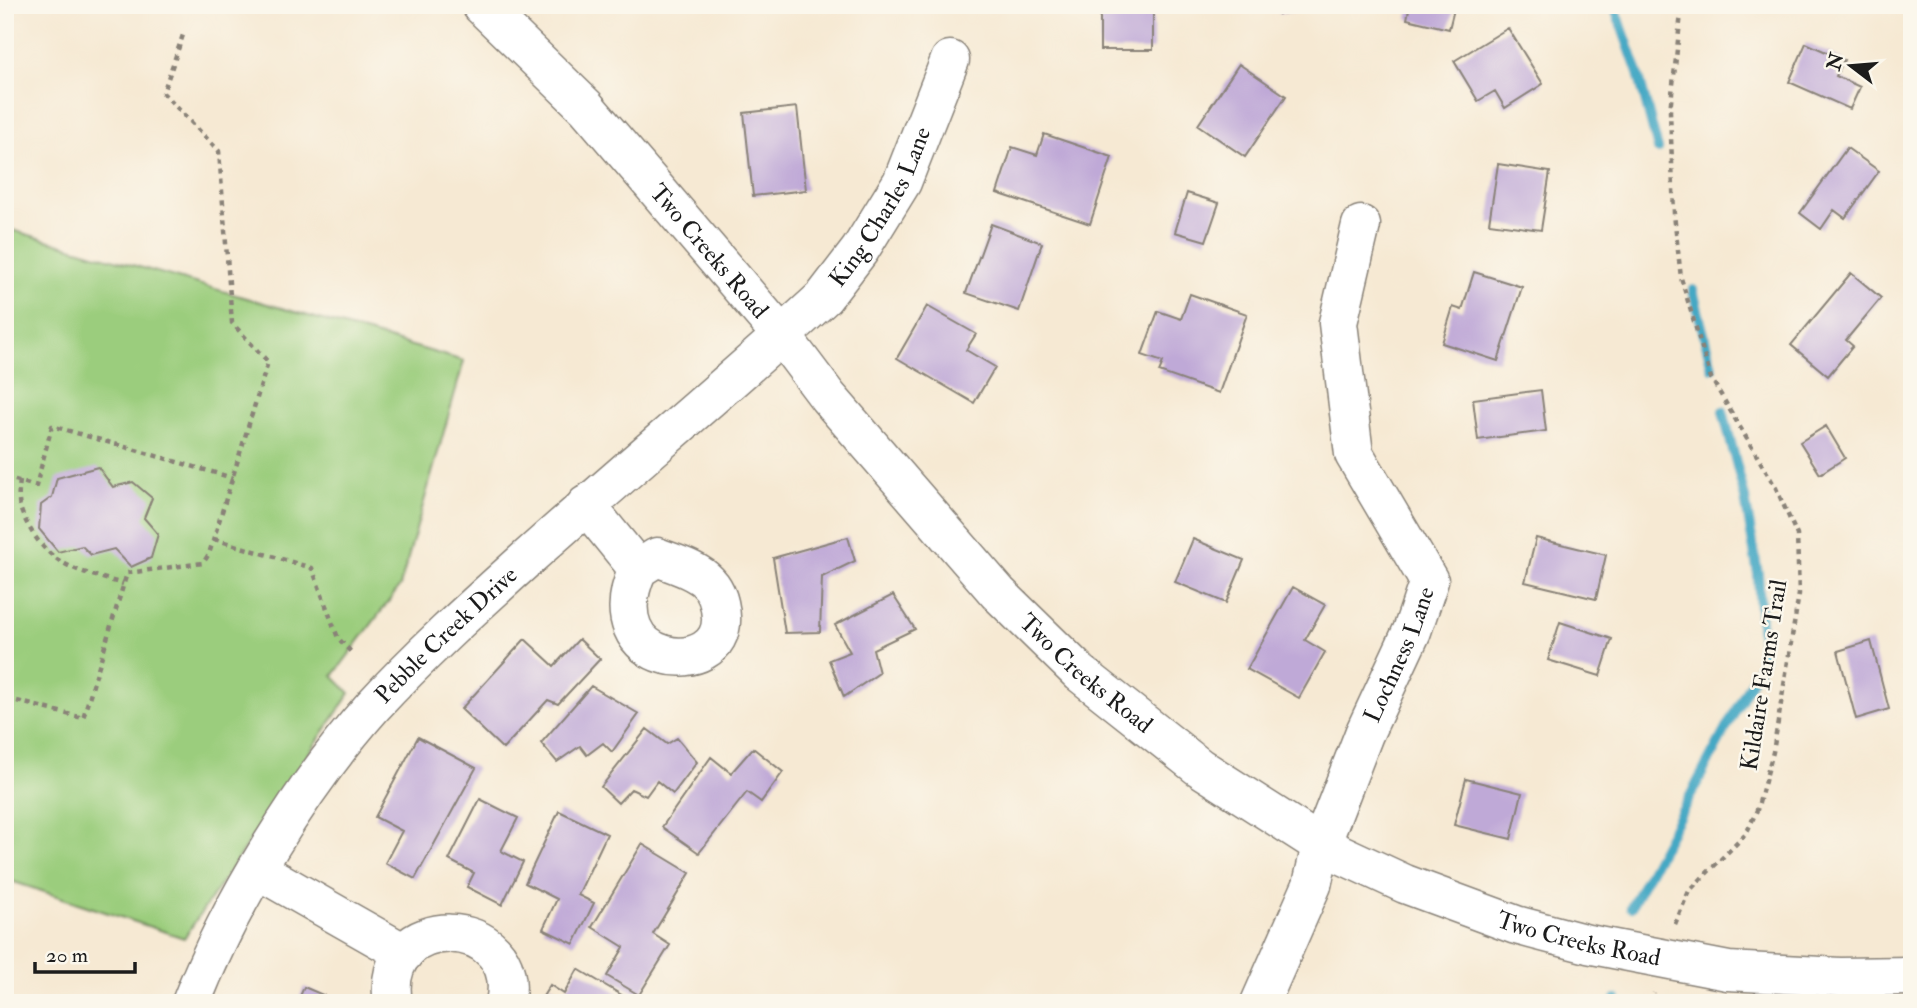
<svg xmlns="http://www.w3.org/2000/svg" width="1917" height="1008" viewBox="0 0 1917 1008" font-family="'IM FELL Double Pica',serif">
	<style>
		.green { fill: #9bcd7d; stroke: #5c744c; stroke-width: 2 }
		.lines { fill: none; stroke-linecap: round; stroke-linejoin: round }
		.stream { stroke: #45a8c4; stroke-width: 10 }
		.building { fill: #bfa9d7 }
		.minor-casing { stroke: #898278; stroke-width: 41 }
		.path { stroke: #898278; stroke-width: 4.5; stroke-dasharray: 5 5; stroke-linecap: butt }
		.minor { stroke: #fff; stroke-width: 38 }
		.labels { text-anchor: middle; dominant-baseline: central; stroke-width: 5; stroke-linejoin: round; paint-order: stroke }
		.street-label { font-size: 24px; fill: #1c1c1c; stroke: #fbf7ec }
	</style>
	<rect width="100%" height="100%" fill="#fbf7ec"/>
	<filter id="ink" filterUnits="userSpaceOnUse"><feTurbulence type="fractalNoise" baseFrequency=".0143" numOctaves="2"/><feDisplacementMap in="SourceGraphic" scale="14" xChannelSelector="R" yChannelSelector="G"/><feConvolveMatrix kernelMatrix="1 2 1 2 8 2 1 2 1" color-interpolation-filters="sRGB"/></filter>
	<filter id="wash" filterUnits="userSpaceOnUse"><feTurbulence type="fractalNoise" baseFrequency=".00686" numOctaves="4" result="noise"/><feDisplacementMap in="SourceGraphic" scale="28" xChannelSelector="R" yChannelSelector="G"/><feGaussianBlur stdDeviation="1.57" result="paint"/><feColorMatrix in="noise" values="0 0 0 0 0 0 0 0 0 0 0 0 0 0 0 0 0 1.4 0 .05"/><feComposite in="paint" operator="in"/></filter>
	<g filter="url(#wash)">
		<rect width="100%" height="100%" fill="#f6e9d3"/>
		<path class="green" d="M5 228 464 361 400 586 333 676 350 693 184 938 5 879Z"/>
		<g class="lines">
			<path class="stream" d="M1614 5 1638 73 1658 149
				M1693 290 1712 368
				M1631 907 1763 659 1758 574 1745 498 1723 411
				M1616 1003V999"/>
		</g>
		<g id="blocks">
			<path class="building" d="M1100 5H1153V50H1100Z
				M1278 5H1322V7L1279 14Z
				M1410 5H1455L1449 29 1407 19Z
				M1508 28 1543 84 1505 108 1495 91 1478 101 1454 61Z
				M1806 43 1844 60 1836 76 1860 87 1850 109 1789 82Z
				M1239 64 1286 96 1245 157 1198 125Z
				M797 107 806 190 753 196 744 113Z
				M1044 134 1112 157 1090 224 997 193 1012 147 1037 155Z
				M1847 148 1879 171 1845 218 1834 210 1821 229 1800 213Z
				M1498 164 1550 172 1541 230 1489 223Z
				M1187 193 1219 203 1206 241 1175 232Z
				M991 224 1042 243 1019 311 966 293Z
				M1474 272 1522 287 1498 361 1442 343 1453 307 1462 310Z
				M1851 273 1881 298 1846 340 1853 346 1828 376 1791 345Z
				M1190 294 1247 314 1219 393 1159 372 1163 362 1142 355 1158 311 1181 319Z
				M927 306 976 334 966 350 995 367 974 403 897 358Z
				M1541 390 1546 431 1478 440 1473 399Z
				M1826 426 1845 458 1820 474 1800 442Z
				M98 467 113 487 133 482 152 498 144 518 158 534 151 558 131 567 114 549 91 555 82 546 58 552 39 529 41 505 52 497 57 478Z
				M848 537 855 561 822 577 820 632 785 633 773 558Z
				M1536 538 1606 555 1596 599 1525 582Z
				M1193 539 1244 560 1226 603 1175 582Z
				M1293 587 1325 605 1305 640 1325 652 1299 698 1247 669Z
				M893 595 915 629 873 649 879 673 844 697 829 660 850 652 835 625Z
				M1560 622 1612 639 1600 676 1548 660Z
				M525 639 554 666 579 639 600 659 558 704 548 700 503 749 461 709Z
				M1871 641 1889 709 1856 719 1838 651Z
				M591 686 639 714 612 752 603 743 587 755 580 746 557 762 541 743Z
				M647 729 667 744 677 738 697 762 673 794 657 781 646 796 631 789 618 803 601 787Z
				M418 737 476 768 415 879 385 863 402 831 375 817Z
				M753 748 783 772 761 802 747 792 699 853 662 827 711 757 731 773Z
				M1466 779 1522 793 1511 839 1454 825Z
				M480 799 518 818 501 851 523 862 502 905 467 887 474 873 449 860Z
				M559 811 607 834 578 895 594 903 574 944 543 929 557 899 525 883Z
				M642 844 690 873 653 934 670 945 639 995 607 976 624 947 592 927Z
				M578 969 635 1003H539L550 985 564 994Z
				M304 987 337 1001 336 1003H297Z"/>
		</g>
	</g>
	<g filter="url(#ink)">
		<use href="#blocks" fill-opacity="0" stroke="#898278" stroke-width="2"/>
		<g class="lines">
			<g class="minor-casing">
				<g id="minor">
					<path id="s1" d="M481 5 586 107 782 336 828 397 998 593 1080 673 1199 767 1321 845 1405 884 1516 925 1588 944 1728 971 1840 977 1912 976"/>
					<path d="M586 505 638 569 657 557C691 570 719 575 721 617 725 681 593 669 638 569"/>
					<path d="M258 870 404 953"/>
					<path id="s2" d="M191 1003C229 904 303 785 373 706 420 655 471 609 522 563 622 473 725 388 824 297L860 250 902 182 950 60"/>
					<path d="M393 1003C376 908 525 913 505 1003"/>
					<path id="s3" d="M1260 1003 1312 885 1321 845 1364 734 1412 631 1429 581 1354 454 1338 323 1361 225"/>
				</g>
			</g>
			<path class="path" d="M5 477 36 486 52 426 233 478
				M20 481C17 502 19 509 29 527 53 568 80 571 123 584
				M214 539 312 568 338 638 351 652
				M17 701 83 718 127 573 203 563 209 554 268 362 232 323 219 151 163 93 183 35
				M1675 924 1689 891 1746 834 1757 810 1773 752 1799 594 1797 535 1776 488 1711 378 1681 278 1674 214 1670 111 1682 5
				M1652 1003 1654 993"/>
			<use href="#minor" class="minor"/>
		</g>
	</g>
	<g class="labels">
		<g class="street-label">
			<text stroke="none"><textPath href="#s2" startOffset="1066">King Charles Lane</textPath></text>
			<text stroke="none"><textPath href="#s1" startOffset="336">Two Creeks Road</textPath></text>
			<text stroke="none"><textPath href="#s2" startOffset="452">Pebble Creek Drive</textPath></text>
			<text stroke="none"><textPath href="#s3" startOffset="376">Lochness Lane</textPath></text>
			<text stroke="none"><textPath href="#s1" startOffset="903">Two Creeks Road</textPath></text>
			<text transform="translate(1764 675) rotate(-81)">Kildaire Farms Trail</text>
			<text stroke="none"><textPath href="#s1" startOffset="1470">Two Creeks Road</textPath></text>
		</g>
	</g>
	<rect width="1917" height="1008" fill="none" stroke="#fbf7ec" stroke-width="28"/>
	<g transform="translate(1851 66) rotate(286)" stroke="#fbf7ec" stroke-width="5" paint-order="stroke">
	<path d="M0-5L12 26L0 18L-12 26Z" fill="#1c1c1c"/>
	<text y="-10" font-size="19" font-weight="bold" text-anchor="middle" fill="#1c1c1c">N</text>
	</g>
	<path d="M35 962v10h100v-10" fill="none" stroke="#1c1c1c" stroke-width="3.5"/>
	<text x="46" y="962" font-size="21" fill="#1c1c1c" stroke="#fbf7ec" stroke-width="5" paint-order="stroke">20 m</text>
</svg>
